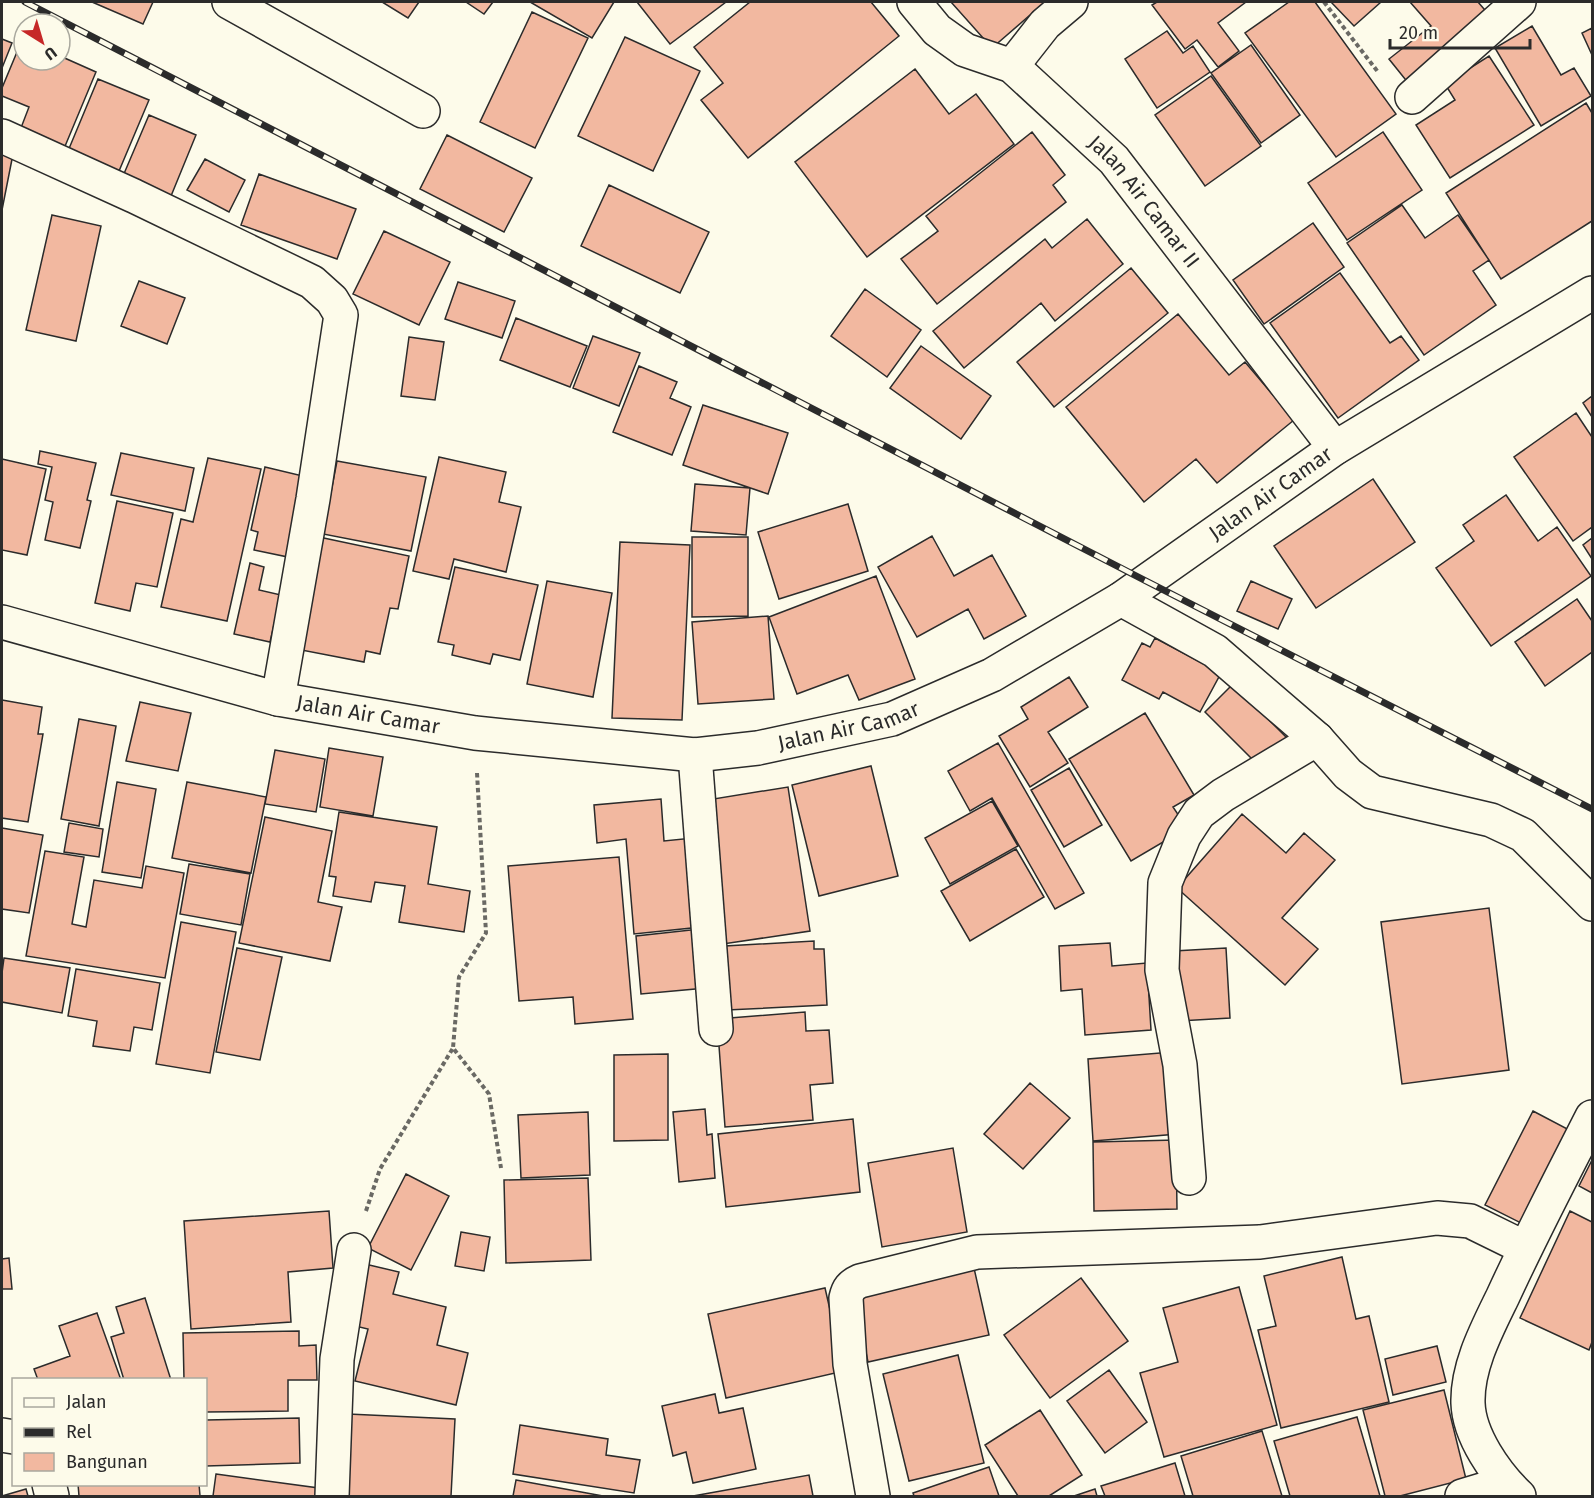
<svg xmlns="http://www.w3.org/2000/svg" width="1594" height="1498" viewBox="0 0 1594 1498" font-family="'Fira Sans',sans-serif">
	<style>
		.building { fill: #f2b8a0; stroke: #2b2b2b; stroke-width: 1.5 }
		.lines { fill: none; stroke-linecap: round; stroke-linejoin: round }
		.street-casing { stroke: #2b2b2b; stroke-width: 36 }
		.secondary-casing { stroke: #2b2b2b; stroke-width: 36 }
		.path { stroke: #6a6964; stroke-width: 4; stroke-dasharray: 4.5 3; stroke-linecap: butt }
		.street { stroke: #fdfbea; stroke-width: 33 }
		.secondary { stroke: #fdfbea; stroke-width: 33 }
		.rail-casing { stroke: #2b2b2b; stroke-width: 7 }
		.rail { stroke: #fdfbea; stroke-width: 4.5; stroke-dasharray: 14; stroke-linecap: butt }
		.labels { text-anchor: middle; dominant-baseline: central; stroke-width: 4.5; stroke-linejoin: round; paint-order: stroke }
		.street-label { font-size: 21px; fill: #2b2b2b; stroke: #fdfbea }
	</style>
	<rect width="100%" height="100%" fill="#fdfbea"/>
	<path class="building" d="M92 2H153L143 24Z
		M382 2H419L408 18Z
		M466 2H493L484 14Z
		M530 2H614L592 38Z
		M637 2H726L670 44Z
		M750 2H871L899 36 748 158 701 100 723 83 694 47Z
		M951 2H1045L992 48Z
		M1157 2H1246L1218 23 1239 51 1218 67 1197 40 1185 49 1152 5Z
		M1289 2H1315L1396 114 1336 157 1245 33Z
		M1331 2H1381L1354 26Z
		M1410 2H1478L1490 16 1409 84 1389 59 1431 26Z
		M532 12 588 38 535 148 480 122Z
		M1532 26 1561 75 1574 68 1591 96 1541 126 1495 48Z
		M1592 28V55L1582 33Z
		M1167 31 1183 53 1193 46 1210 72 1157 108 1125 59Z
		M625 37 700 71 653 171 578 136Z
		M2 39 12 43 2 68Z
		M22 40 24 41V60H60V56L96 72 63 151 19 133 29 107 2 96V88Z
		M1251 45 1300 115 1261 143 1211 73Z
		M1489 56 1534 125 1450 178 1416 125 1455 100 1445 84Z
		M915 69 949 114 976 94 1014 144 867 257 795 162Z
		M1211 76 1261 146 1205 186 1155 115Z
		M98 79 149 100 119 171 68 151Z
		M1586 103 1592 113V221L1501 279 1446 193Z
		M149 115 196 135 171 196 123 176Z
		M1032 132 1065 175 1053 185 1066 202 937 304 901 259 938 231 926 216Z
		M1383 132 1422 190 1347 240 1308 183Z
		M447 135 532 178 504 232 420 189Z
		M2 147 14 149 2 210Z
		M205 159 245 180 229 212 187 190Z
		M259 174 356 209 337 259 241 225Z
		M609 185 709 232 680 293 581 246Z
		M1402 205 1425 238 1458 215 1489 260 1473 271 1496 305 1424 355 1347 243Z
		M52 215 101 226 76 341 26 330Z
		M1087 219 1123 264 1055 321 1041 303 964 368 933 331 1045 239 1052 248Z
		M1313 223 1344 267 1264 324 1233 280Z
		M384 231 450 262 419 325 353 294Z
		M1131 268 1168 313 1054 407 1017 362Z
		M1340 273 1390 343 1401 336 1419 360 1338 418 1270 323Z
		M139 281 185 298 167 344 121 326Z
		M458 282 515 301 502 338 445 319Z
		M865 289 921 330 887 377 831 336Z
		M1178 314 1229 375 1245 362 1294 420 1217 483 1196 459 1144 502 1066 407Z
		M516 318 587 346 570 387 500 360Z
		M593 336 640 353 619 406 573 388Z
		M409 337 444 342 435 400 401 396Z
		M921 346 991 396 961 439 890 388Z
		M639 366 677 382 670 398 691 407 672 455 613 432Z
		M1592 396V417L1583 403Z
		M703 405 788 433 768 494 683 465Z
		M1576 413 1592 437V527L1573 541 1514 457Z
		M40 451 96 463 87 500 91 501 80 548 45 540 53 502 45 500 52 467 38 464Z
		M121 453 194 468 185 511 111 495Z
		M439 457 506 472 499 502 521 507 506 572 454 559 449 579 413 571Z
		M208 458 261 469 227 621 161 607 181 519 193 522Z
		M2 459 46 469 27 555 2 550Z
		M337 461 426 477 411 551 323 534Z
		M265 467 307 477 288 557 254 550 258 532 251 530Z
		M1373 479 1415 542 1316 608 1274 546Z
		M695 484 750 488 746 535 691 531Z
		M1506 495 1538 541 1557 527 1591 576 1491 646 1436 568 1474 541 1463 525Z
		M117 501 173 513 157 587 136 583 130 611 95 603Z
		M848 504 868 571 779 599 758 532Z
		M932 536 954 576 992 555 1026 616 984 639 968 609 917 637 878 567Z
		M319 537 409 556 398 609 390 608 380 654 366 651 364 662 296 649Z
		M692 537H748V616L692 617Z
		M1592 538V559L1583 545Z
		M620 542 690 545 682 720 612 718Z
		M250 563 264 567 259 590 281 595 270 642 234 634Z
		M455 567 538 585 520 660 493 654 490 664 452 655 454 645 438 642Z
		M876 576 915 679 859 700 848 675 797 694 769 617Z
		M547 581 612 593 593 697 527 684Z
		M1251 581 1292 599 1278 629 1237 611Z
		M1577 599 1592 621V652L1545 686 1515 642Z
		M768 616 774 699 698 704 692 622Z
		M1155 638 1221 673 1200 712 1163 692 1159 699 1122 680 1142 643 1150 647Z
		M1069 677 1088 707 1048 732 1068 763 1030 787 999 736 1028 719 1021 707Z
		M1233 684 1287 738 1259 766 1205 712Z
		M2 700 42 707 38 734H43L28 822 2 818Z
		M140 702 191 713 178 771 126 761Z
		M1145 713 1194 795 1173 807 1187 828 1131 861 1069 759Z
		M79 719 116 726 99 826 61 819Z
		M998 743 1084 893 1055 909 992 798 970 811 948 771Z
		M329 748 383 757 373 816 320 807Z
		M275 750 325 759 316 812 265 804Z
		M871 766 898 876 819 896 792 785Z
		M1069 768 1102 825 1064 847 1031 790Z
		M117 782 156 789 141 878 102 872Z
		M187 782 266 797 251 873 172 858Z
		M788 787 810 931 723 944 701 801Z
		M661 799 664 841 693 838 701 927 634 934 626 839 597 843 594 805Z
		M992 801 1018 846 950 884 925 838Z
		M339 812 437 827 428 884 470 891 464 932 399 922 405 886 375 882 371 902 333 896 336 877 329 876Z
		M1242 814 1286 853 1304 833 1335 860 1282 918 1318 949 1285 985 1177 888Z
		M265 817 332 831 318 902 342 907 330 961 239 943Z
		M69 823 103 829 99 857 64 852Z
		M2 828 43 835 29 913 2 909Z
		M1016 849 1044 897 970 941 941 891Z
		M45 851 84 857 72 924 86 927 94 880 142 888 146 866 184 873 165 978 26 956Z
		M619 857 633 1019 575 1024 573 997 519 1001 508 866Z
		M189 864 250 874 241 925 180 914Z
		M1489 908 1509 1070 1402 1084 1381 922Z
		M181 922 236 932 210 1073 156 1064Z
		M700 929 706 988 641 994 636 936Z
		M814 941V949H824L827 1005 727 1010 725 946Z
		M1110 943 1112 966 1147 963 1151 1030 1085 1035 1082 989 1061 991 1059 946Z
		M237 948 282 957 260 1060 216 1052Z
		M1226 948 1230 1018 1179 1021 1174 951Z
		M4 958 70 968 62 1013 2 1002V973Z
		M76 969 160 983 152 1030 134 1027 130 1051 93 1046 97 1021 68 1016Z
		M805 1012 806 1031 829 1030 833 1083 810 1085 813 1120 725 1127 717 1019Z
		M1172 1052 1178 1134 1093 1141 1088 1059Z
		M668 1054V1140L614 1141V1055Z
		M1030 1083 1070 1118 1023 1169 984 1134Z
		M705 1109 707 1135 712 1134 715 1178 679 1182 673 1112Z
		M1533 1111 1575 1133 1527 1226 1485 1205Z
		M588 1112 590 1175 521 1178 518 1115Z
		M853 1119 860 1192 726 1207 718 1134Z
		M1176 1140 1177 1209 1094 1211 1093 1142Z
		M953 1148 967 1232 882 1247 868 1163Z
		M1592 1160V1193L1579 1186Z
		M406 1174 449 1196 411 1270 368 1248Z
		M588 1178 591 1260 506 1263 504 1180Z
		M329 1211 333 1268 288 1272 291 1322 191 1329 184 1221Z
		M1570 1211 1592 1222V1342L1589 1350 1520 1318Z
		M461 1232 490 1237 484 1271 455 1266Z
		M1342 1257 1356 1319 1369 1316 1389 1402 1281 1428 1258 1330 1276 1326 1264 1276Z
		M9 1258 12 1289H2V1259Z
		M365 1264 399 1272 393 1294 446 1307 437 1345 468 1353 456 1405 355 1381 368 1329 351 1325Z
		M974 1268 989 1335 868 1362 854 1295Z
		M1081 1278 1128 1341 1050 1398 1004 1335Z
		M1239 1287 1277 1425 1164 1457 1140 1373 1178 1362 1163 1308Z
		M825 1288 844 1371 726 1398 708 1314Z
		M145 1298 171 1380H124L111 1337 124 1333 116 1307Z
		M97 1313 121 1380H38L34 1369 70 1356 59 1326Z
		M299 1331V1346L316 1345 317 1380H288V1411L206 1412V1380H184L183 1333Z
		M1437 1346 1446 1382 1393 1395 1385 1359Z
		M958 1355 984 1463 909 1481 883 1374Z
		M1109 1370 1147 1422 1105 1453 1067 1401Z
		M1444 1390 1466 1479 1400 1496H1385L1363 1410Z
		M715 1394 719 1413 743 1408 756 1469 693 1483 686 1452 673 1456 662 1406Z
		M1040 1410 1082 1475 1049 1496H1018L985 1445Z
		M348 1414 455 1419 451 1496H344Z
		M1357 1417 1380 1496H1290L1274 1441Z
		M299 1418 300 1463 206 1466V1420Z
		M520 1425 608 1439 606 1455 640 1460 634 1493 513 1474Z
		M1262 1431 1282 1496H1193L1181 1456Z
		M1175 1463 1185 1496H1105L1101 1486Z
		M989 1467 999 1496H914L913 1493Z
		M216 1474 326 1489 325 1496H213Z
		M809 1475 813 1496H693Z
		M516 1480 603 1496H513Z
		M78 1484H199L200 1496H79Z
		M26 1489 28 1496H2Z
		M1095 1489 1097 1496H1074Z"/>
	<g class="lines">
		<g class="street-casing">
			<g id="street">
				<path d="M229 2 423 111"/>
				<path id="s1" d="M914 2 937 30 965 50 1012 66 1114 160 1335 448"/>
				<path d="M1012 66 1045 24 1071 2"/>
				<path d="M1412 97 1519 2"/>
				<path d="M2 136 134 196 312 282 332 300 341 315 313 499 278 699"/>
				<path d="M1121 599 1215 651 1317 739 1348 774 1372 792 1491 820 1523 835 1592 904"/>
				<path d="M695 755 716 1029"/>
				<path d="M1189 1178 1180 1065 1162 970 1165 883 1184 836 1199 813 1223 795 1317 739"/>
				<path d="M2 1435 14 1437"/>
				<path d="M49 1484 52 1496"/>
				<path d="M332 1496 337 1359 354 1250"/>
				<path d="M873 1496 850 1364 846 1298C848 1289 851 1285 860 1281L977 1252 1260 1242 1437 1218 1470 1221 1525 1248"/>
				<path d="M1462 1496 1505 1483"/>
				<path d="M1519 1496C1496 1474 1469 1436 1468 1403 1467 1366 1487 1329 1503 1296 1531 1235 1562 1176 1592 1117"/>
			</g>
		</g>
		<g class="secondary-casing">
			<g id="secondary">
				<path id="s2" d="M2 622 278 699 475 733 695 755 758 748 892 719 992 675 1121 599 1335 448 1592 293"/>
			</g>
		</g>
		<path class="path" d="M1324 2 1378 72
			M477 773 486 933 459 977 453 1048 489 1094 501 1168
			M366 1211 380 1169 453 1048"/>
		<use href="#street" class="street"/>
		<use href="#secondary" class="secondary"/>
		<g class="rail-casing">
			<path id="rail" d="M25 2 1146 581 1592 809"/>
		</g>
		<use href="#rail" class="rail"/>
	</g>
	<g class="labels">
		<g class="street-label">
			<text stroke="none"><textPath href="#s1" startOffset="310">Jalan Air Camar II</textPath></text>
			<text stroke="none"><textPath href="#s2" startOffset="1350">Jalan Air Camar</textPath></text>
			<text stroke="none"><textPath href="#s2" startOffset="378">Jalan Air Camar</textPath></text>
			<text stroke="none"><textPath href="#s2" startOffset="864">Jalan Air Camar</textPath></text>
		</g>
	</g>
	<rect width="1594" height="1498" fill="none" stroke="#2b2b2b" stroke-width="6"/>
	<rect x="12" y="1378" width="195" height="108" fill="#fdfbea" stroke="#a9a89e" stroke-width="1.5"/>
	<rect x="24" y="1398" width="30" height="9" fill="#fdfbea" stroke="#a9a89e" stroke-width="1.5"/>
	<text x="66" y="1408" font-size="18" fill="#2b2b2b">Jalan</text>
	<rect x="24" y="1428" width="30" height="9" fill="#2b2b2b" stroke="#a9a89e" stroke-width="1.5"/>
	<text x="66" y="1438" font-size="18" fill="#2b2b2b">Rel</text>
	<rect x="24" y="1453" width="30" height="18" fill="#f2b8a0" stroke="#a9a89e" stroke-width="1.5"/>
	<text x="66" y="1468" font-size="18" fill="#2b2b2b">Bangunan</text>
	<g transform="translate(42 42) rotate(143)"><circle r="28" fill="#fdfbea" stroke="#a9a89e" stroke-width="1.5"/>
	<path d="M0-4.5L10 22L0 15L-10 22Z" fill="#c62828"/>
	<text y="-9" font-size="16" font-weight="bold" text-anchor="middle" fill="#2b2b2b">U</text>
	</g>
	<path d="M1390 39v9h140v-9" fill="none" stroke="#2b2b2b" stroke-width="3"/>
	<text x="1399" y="39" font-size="18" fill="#2b2b2b" stroke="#fdfbea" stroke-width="4.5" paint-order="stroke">20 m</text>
</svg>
